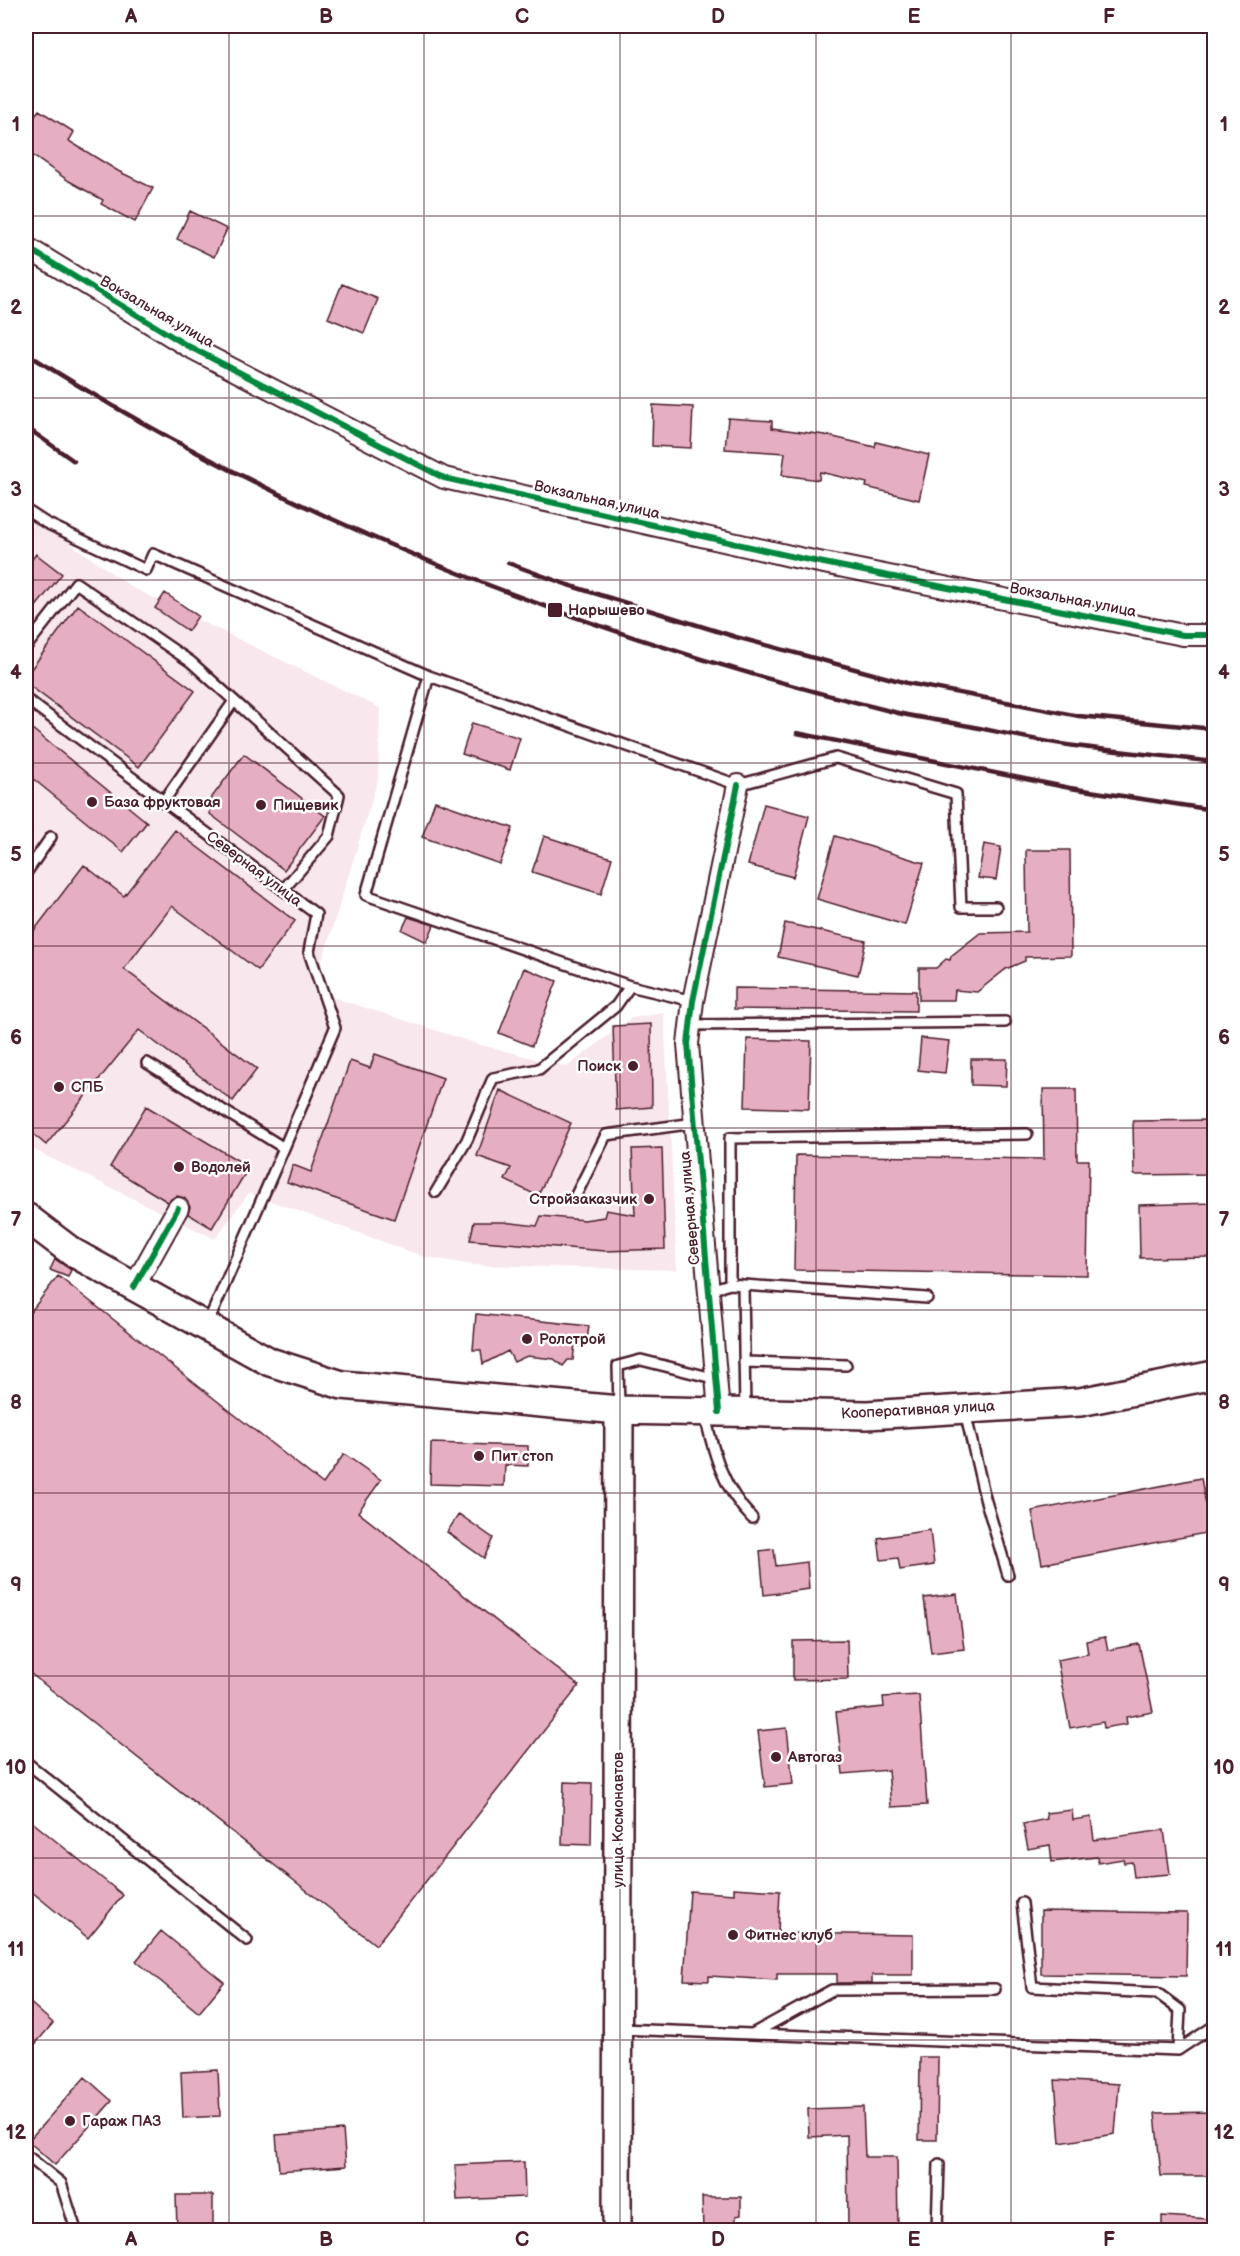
<svg xmlns="http://www.w3.org/2000/svg" width="1240" height="2256" viewBox="0 0 1240 2256" font-family="'Balsamiq Sans',sans-serif">
	<style>
		.built { fill: #f8e7ed }
		.building { fill: #e6aec2; stroke: #4a1f2b; stroke-width: 1.5 }
		.lines { fill: none; stroke-linecap: round; stroke-linejoin: round }
		.lane-casing { stroke: #4a1f2b; stroke-width: 14 }
		.street-casing { stroke: #4a1f2b; stroke-width: 24 }
		.secondary-casing { stroke: #4a1f2b; stroke-width: 32 }
		.lane { stroke: #fff; stroke-width: 9 }
		.street { stroke: #fff; stroke-width: 20 }
		.secondary { stroke: #fff; stroke-width: 27 }
		.rail { stroke: #4a1f2b; stroke-width: 4.5 }
		.cycleway-casing { stroke: #fff; stroke-width: 10 }
		.cycleway { stroke: #00873e; stroke-width: 6 }
		.grid { fill: none; stroke: #4a1f2b; stroke-width: 1.5; stroke-opacity: 0.55 }
		.poi-dot { fill: #4a1f2b; stroke: #fff; stroke-width: 2 }
		.labels { text-anchor: middle; dominant-baseline: central; stroke-width: 5; stroke-linejoin: round; paint-order: stroke }
		.street-label { font-size: 15px; fill: #4a1f2b; stroke: #fff }
		.poi-label { font-size: 15px; font-weight: bold; fill: #4a1f2b; stroke: #fff; text-anchor: start }
		.neatline { fill: none; stroke: #4a1f2b; stroke-width: 2 }
		.grid-label { font-size: 20px; text-anchor: middle; font-weight: bold; fill: #4a1f2b }
	</style>
	<rect width="100%" height="100%" fill="#fff"/>
	<filter id="ink" filterUnits="userSpaceOnUse"><feTurbulence type="fractalNoise" baseFrequency=".0167" numOctaves="2"/><feDisplacementMap in="SourceGraphic" scale="12" xChannelSelector="R" yChannelSelector="G"/><feConvolveMatrix kernelMatrix="1 2 1 2 8 2 1 2 1" color-interpolation-filters="sRGB"/></filter>
	<g filter="url(#ink)">
		<path class="built" d="M26 512 133 588 380 708 378 779 313 991 481 1045 567 1067 631 1018 664 1013 677 1270 473 1265 425 1257 249 1193 215 1239 26 1146Z"/>
		<path class="building" d="M26 109 35 115 39 110 74 132 69 141 118 171 153 188 135 222 101 204 103 200 69 181 26 151Z
			M190 211 227 229 214 257 177 239Z
			M342 284 378 299 364 333 328 318Z
			M653 405 693 407 691 448 652 446Z
			M728 418 772 421V428L825 435 875 447 876 442 929 455 919 500 866 487 867 483 820 472 819 480 782 475 785 453 725 449Z
			M36 554 62 574 26 619V567Z
			M165 593 198 616 188 631 155 608Z
			M78 605 195 691 139 767 26 683V676Z
			M472 723 520 738 510 770 462 754Z
			M26 724 147 822 123 852 26 773Z
			M244 754 325 816 284 870 210 814 212 797Z
			M435 801 513 828 500 864 422 837Z
			M764 804 809 816 793 877 748 865Z
			M175 830 295 921 258 970 172 906 124 969 257 1069 233 1101 139 1030 46 1145 26 1128V941L84 865 124 896Z
			M544 836 612 858 601 894 532 872Z
			M835 836 924 863 905 925 817 899Z
			M984 844 1001 847 996 880 978 878Z
			M1026 850H1070L1071 956 1025 957V961L1006 969 977 992 955 990 954 1000H919V968H936L946 959 950 960 951 956 980 933 1027 932Z
			M408 917 434 925 427 942 402 930Z
			M785 923 866 941 858 975 778 957Z
			M524 968 557 981 532 1046 499 1033Z
			M734 988 916 991V1011L734 1009Z
			M651 1024 652 1107 616 1110 613 1026Z
			M921 1038 949 1041 945 1073 918 1070Z
			M747 1039 811 1041 809 1109 745 1107Z
			M375 1054 443 1078 394 1219 287 1182 293 1165 311 1172 350 1061 370 1068Z
			M971 1059H1007L1006 1086 971 1085Z
			M1043 1089H1076L1077 1160H1089L1087 1275 794 1270 796 1155 1044 1159Z
			M500 1090 571 1123 538 1196 505 1180 511 1168 477 1156Z
			M146 1106 249 1167 212 1228 188 1214 190 1207 184 1198 177 1196 168 1202 110 1167Z
			M1215 1120V1174L1134 1175 1133 1121Z
			M662 1148 665 1249 605 1251 470 1240 474 1222H503L537 1226 541 1216 584 1220 604 1217 606 1210 635 1215 632 1149Z
			M1215 1203V1257L1140 1258 1139 1205Z
			M55 1259 71 1270 68 1277 50 1270Z
			M58 1276 323 1484 344 1454 381 1480 358 1512 579 1686 376 1945 26 1670V1318Z
			M476 1314 589 1326 587 1340 581 1339 580 1345 575 1344 573 1360H568L563 1366 554 1359 527 1356 514 1362 508 1351 483 1364 481 1350H473Z
			M431 1443 528 1446V1466L505 1465 504 1486 430 1484Z
			M1201 1478 1211 1532 1042 1564 1032 1511Z
			M459 1514 493 1538 484 1558 447 1532Z
			M930 1530 934 1565 900 1570 898 1558 881 1560 878 1538Z
			M774 1549 776 1566 807 1562 809 1589 764 1595 760 1551Z
			M957 1594 964 1649 931 1653 924 1598Z
			M1105 1637 1108 1650 1139 1644 1153 1712 1126 1717 1127 1724 1104 1728 1103 1722 1070 1728 1057 1660 1088 1654 1086 1641Z
			M847 1640 848 1679 793 1680V1641Z
			M919 1695 927 1805 891 1807 888 1770 843 1774 836 1712 884 1707 883 1697Z
			M787 1728 793 1784 765 1787 758 1731Z
			M564 1782 592 1783 591 1845 562 1844Z
			M1072 1810 1073 1820 1091 1817 1094 1840 1164 1830 1170 1874 1134 1877 1132 1862 1124 1863 1123 1859 1098 1863 1097 1857 1052 1862 1050 1845 1028 1849 1023 1824 1047 1819 1046 1813Z
			M26 1817 123 1895 88 1938 26 1887Z
			M734 1888 780 1891 778 1933 913 1935V1975H872V1983H837V1974H777V1980L709 1976V1981L684 1980 690 1891 734 1894Z
			M1041 1911 1187 1913 1186 1976 1041 1974Z
			M161 1931 224 1982 199 2013 136 1961Z
			M26 1999 53 2023 26 2055Z
			M920 2057H938L937 2140H919Z
			M218 2070 220 2116 183 2118 181 2072Z
			M85 2077 112 2101 55 2165 28 2141Z
			M1055 2080 1119 2084 1115 2134 1060 2143Z
			M863 2107 865 2157H897L898 2230H848L847 2135 809 2137 808 2109Z
			M1215 2112V2176H1161L1155 2113Z
			M343 2130 346 2166 279 2171 276 2135Z
			M524 2162 525 2197 457 2200 455 2165Z
			M176 2195H213V2230H177Z
			M702 2197H741V2215L736 2216V2230H703Z
			M1162 2216 1211 2219 1210 2230H1162Z"/>
		<g class="lines">
			<g class="lane-casing">
				<path id="lane" d="M26 510 46 523 146 570 153 554 429 676
					M26 647 76 583 191 662 339 795 329 836 283 890
					M26 699 316 914 309 952 335 1028 284 1148
					M163 802 234 701
					M26 873 51 837
					M630 986 366 895 429 676 738 785 836 758 956 794 961 907H996
					M690 1025 1005 1022
					M147 1063 284 1148 207 1325
					M436 1192 467 1140 493 1078 539 1069 616 1006 630 986 693 1001
					M576 1195 606 1135 695 1123
					M730 1284V1138L1027 1134
					M743 1285 745 1410
					M709 1290 730 1284 927 1298
					M744 1362 846 1365
					M619 1409 618 1366 641 1360 717 1379
					M965 1412 985 1498 1008 1575
					M705 1415C714 1455 723 1488 752 1518
					M26 1762 247 1940
					M1022 1903 1032 1987 1157 1993 1180 2010 1178 2050
					M620 2029 1178 2050 1214 2026
					M754 2033 832 1990 995 1989
					M26 2155 61 2183 75 2227 72 2230
					M937 2230 939 2164"/>
			</g>
			<g class="street-casing">
				<path id="street" d="M26 247 186 345 444 478 799 558 1183 635H1214
					M134 1287 178 1208
					M719 1412 688 1044 693 1001 738 785"/>
			</g>
			<g class="secondary-casing">
				<path id="secondary" d="M26 1217 72 1252 270 1362 342 1385 619 1410 867 1415 1080 1402 1214 1375
					M617 2230 619 1410"/>
			</g>
			<use href="#lane" class="lane"/>
			<use href="#street" class="street"/>
			<use href="#secondary" class="secondary"/>
			<path class="rail" d="M26 353C289 521 591 638 894 712 918 718 944 721 969 726 1004 733 1039 741 1075 746 1121 752 1168 756 1214 762
				M26 427 74 461
				M508 563 568 585 736 637 907 683 1079 716 1214 729
				M797 733 1070 788 1214 810"/>
			<g class="cycleway-casing">
				<path id="cycleway" d="M26 247 186 345 444 478 799 558 1183 635H1214
					M134 1287 178 1208
					M719 1412 688 1044 693 1001 738 785"/>
			</g>
			<use href="#cycleway" class="cycleway"/>
		</g>
	</g>
	<path class="grid" d="M229 26V2230M424 26V2230M620 26V2230M816 26V2230M1011 26V2230M26 216H1214M26 398H1214M26 580H1214M26 763H1214M26 946H1214M26 1128H1214M26 1310H1214M26 1493H1214M26 1676H1214M26 1858H1214M26 2040H1214"/>
	<g class="poi-dot">
		<rect x="547" y="602" width="16" height="16" rx="3"/>
		<circle cx="92" cy="802" r="6"/>
		<circle cx="261" cy="805" r="6"/>
		<circle cx="633" cy="1066" r="6"/>
		<circle cx="59" cy="1087" r="6"/>
		<circle cx="179" cy="1167" r="6"/>
		<circle cx="649" cy="1199" r="6"/>
		<circle cx="527" cy="1339" r="6"/>
		<circle cx="479" cy="1456" r="6"/>
		<circle cx="776" cy="1757" r="6"/>
		<circle cx="733" cy="1935" r="6"/>
		<circle cx="70" cy="2121" r="6"/>
	</g>
	<g class="labels">
		<g class="street-label">
			<text transform="translate(157 312) rotate(30)">Вокзальная улица</text>
			<text transform="translate(597 500) rotate(13)">Вокзальная улица</text>
			<text transform="translate(1073 600) rotate(11)">Вокзальная улица</text>
			<text transform="translate(254 869) rotate(37)">Северная улица</text>
			<text transform="translate(690 1208) rotate(-95)">Северная улица</text>
			<text transform="translate(918 1410) rotate(-3)">Кооперативная улица</text>
			<text transform="translate(618 1820) rotate(-90)">улица Космонавтов</text>
		</g>
		<g class="poi-label">
			<text x="568" y="610">Нарышево</text>
			<text x="104" y="802">База фруктовая</text>
			<text x="273" y="805">Пищевик</text>
			<text x="621" y="1066" text-anchor="end">Поиск</text>
			<text x="71" y="1087">СПБ</text>
			<text x="191" y="1167">Водолей</text>
			<text x="637" y="1199" text-anchor="end">Стройзаказчик</text>
			<text x="539" y="1339">Ролстрой</text>
			<text x="491" y="1456">Пит стоп</text>
			<text x="788" y="1757">Автогаз</text>
			<text x="745" y="1935">Фитнес клуб</text>
			<text x="82" y="2121">Гараж ПАЗ</text>
		</g>
	</g>
	<rect width="1240" height="2256" fill="none" stroke="#fff" stroke-width="66"/>
	<rect x="33" y="33" width="1174" height="2190" class="neatline"/>
	<g class="grid-label">
		<text x="131" y="23">A</text>
		<text x="326" y="23">B</text>
		<text x="522" y="23">C</text>
		<text x="718" y="23">D</text>
		<text x="914" y="23">E</text>
		<text x="1109" y="23">F</text>
		<text x="16" y="131">1</text>
		<text x="1224" y="131">1</text>
		<text x="16" y="314">2</text>
		<text x="1224" y="314">2</text>
		<text x="16" y="496">3</text>
		<text x="1224" y="496">3</text>
		<text x="16" y="679">4</text>
		<text x="1224" y="679">4</text>
		<text x="16" y="861">5</text>
		<text x="1224" y="861">5</text>
		<text x="16" y="1044">6</text>
		<text x="1224" y="1044">6</text>
		<text x="16" y="1226">7</text>
		<text x="1224" y="1226">7</text>
		<text x="16" y="1409">8</text>
		<text x="1224" y="1409">8</text>
		<text x="16" y="1591">9</text>
		<text x="1224" y="1591">9</text>
		<text x="16" y="1774">10</text>
		<text x="1224" y="1774">10</text>
		<text x="16" y="1956">11</text>
		<text x="1224" y="1956">11</text>
		<text x="16" y="2139">12</text>
		<text x="1224" y="2139">12</text>
		<text x="131" y="2246">A</text>
		<text x="326" y="2246">B</text>
		<text x="522" y="2246">C</text>
		<text x="718" y="2246">D</text>
		<text x="914" y="2246">E</text>
		<text x="1109" y="2246">F</text>
	</g>
</svg>
